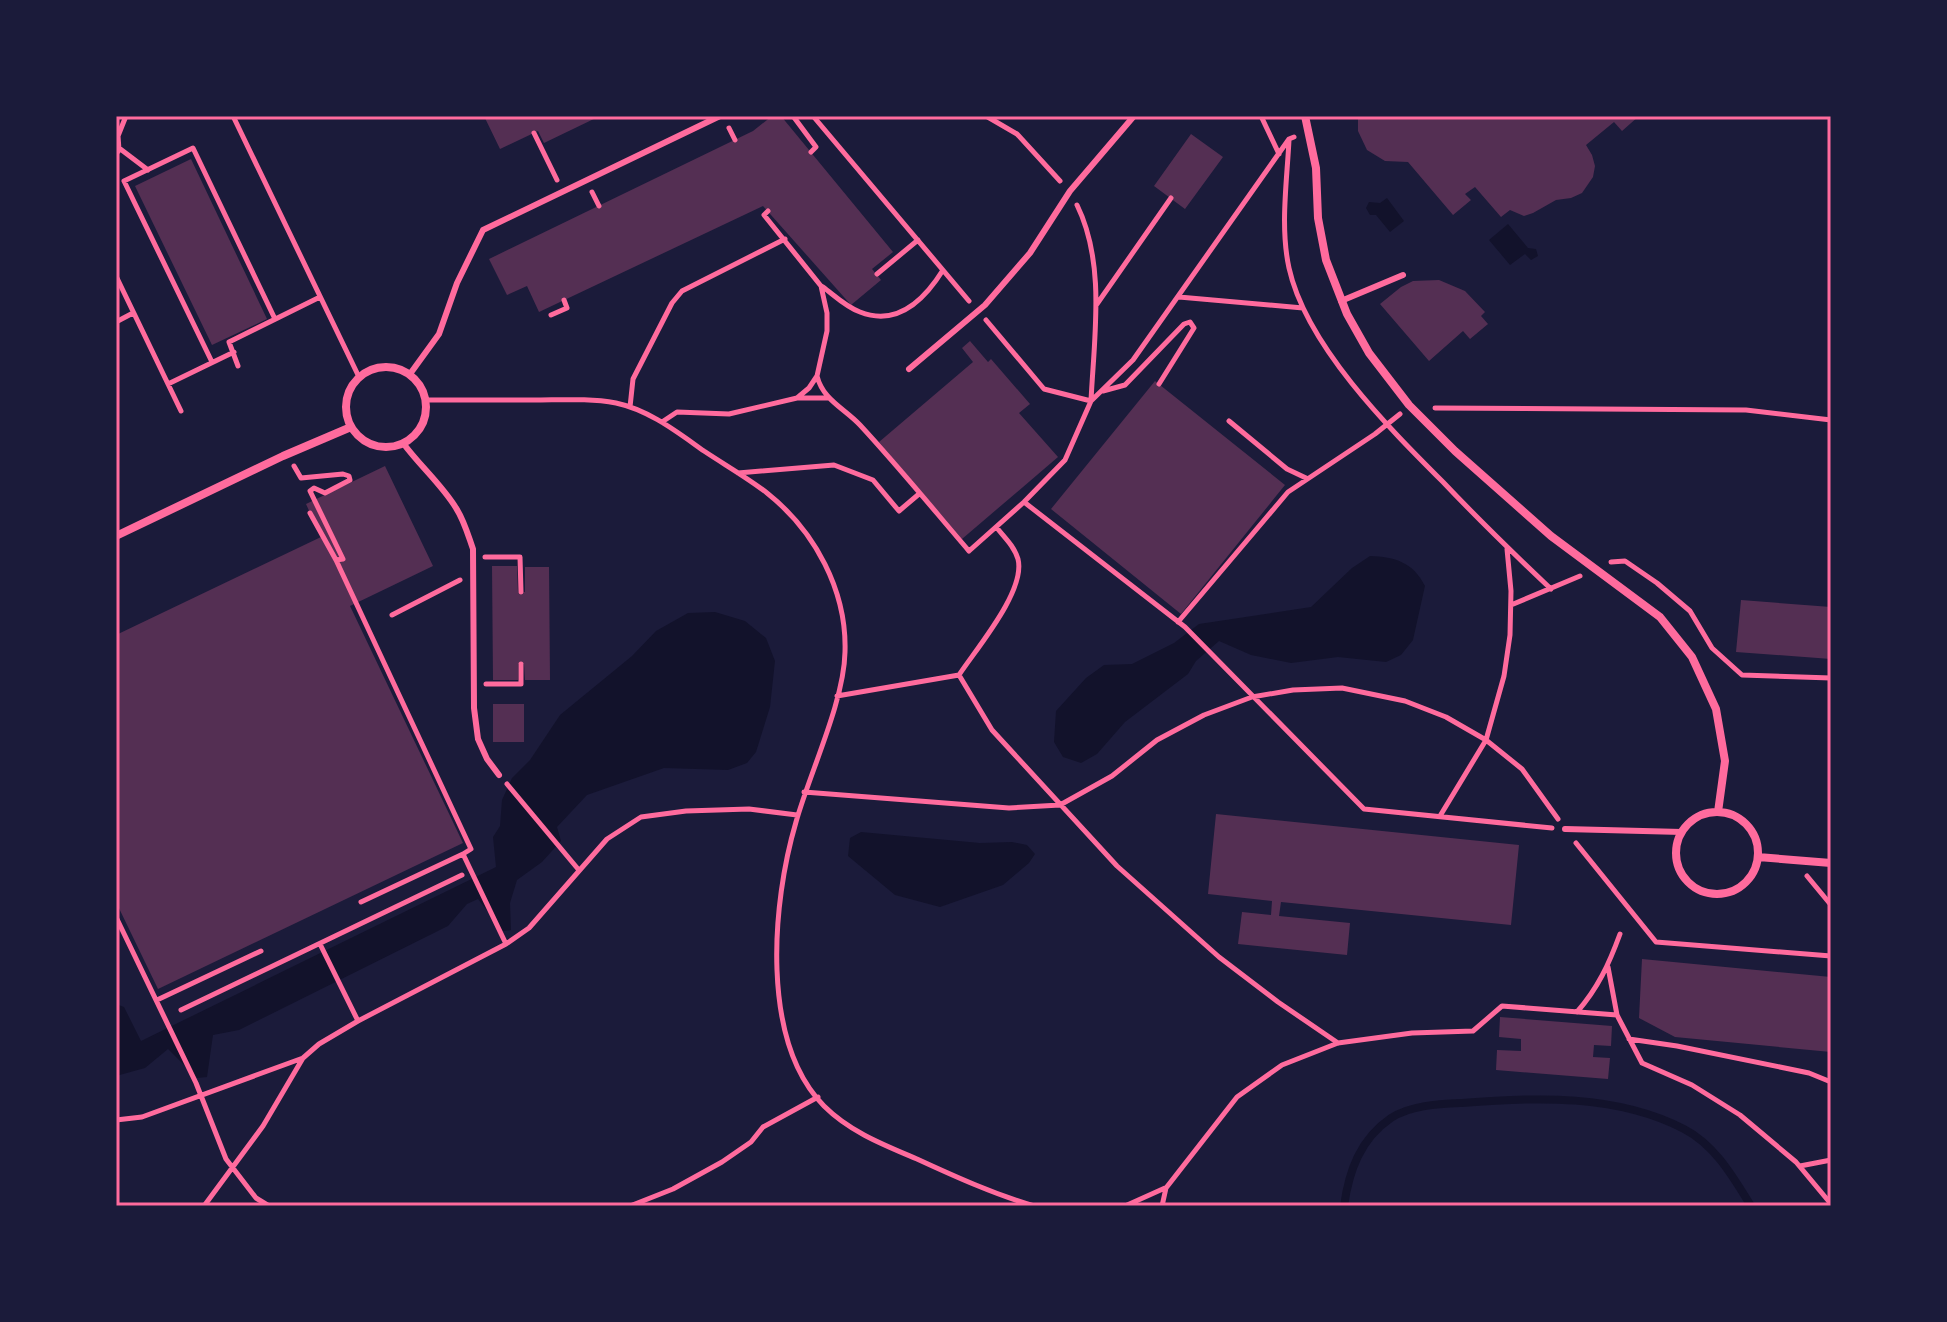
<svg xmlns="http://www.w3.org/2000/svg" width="1947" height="1322" viewBox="0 0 1947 1322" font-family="'Space Grotesk',sans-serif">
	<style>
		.water { fill: #12122b }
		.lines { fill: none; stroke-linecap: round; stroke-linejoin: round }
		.stream { stroke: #12122b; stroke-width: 8 }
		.building { fill: #542f53 }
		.path { stroke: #ff6b9d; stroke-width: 5 }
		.service { stroke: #ff6b9d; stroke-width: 6 }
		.minor { stroke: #ff6b9d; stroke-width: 8 }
		.neatline { fill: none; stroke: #ff6b9d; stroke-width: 3 }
	</style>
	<rect width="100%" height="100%" fill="#1b1b3a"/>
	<path class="water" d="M1387 198 1404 221 1390 232 1376 215H1370L1366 208 1369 202 1380 203Z
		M1508 224 1528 248 1536 249 1538 256 1531 260 1525 254 1510 265 1489 240Z
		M1370 556C1395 557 1413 562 1425 586L1413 640 1401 655 1386 662 1338 657 1291 663 1251 655 1219 641 1196 661 1188 674 1125 722 1097 754 1081 763 1063 757 1054 742 1056 711 1086 678 1104 665 1132 664 1174 643 1199 624 1311 607 1352 568Z
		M715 612 745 621 766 638 775 661 770 707 756 752 747 763 728 770 664 768 587 795 557 827 561 841 542 862 517 880 510 903 511 930 503 931 478 899 467 904 448 926 239 1030 213 1035 207 1077 197 1078 168 1049 145 1068 116 1076V1004L124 1007 141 1041 496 867 493 837 500 826 502 800 512 778 530 760 560 715 632 656 656 631 688 613Z
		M861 832 980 843 1012 842 1027 845 1035 854 1029 863 1003 885 940 907 895 895 848 856 850 838Z"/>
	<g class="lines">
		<path class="stream" d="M1344 1206C1349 1171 1360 1139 1391 1118 1411 1105 1439 1104 1462 1103 1535 1097 1617 1094 1684 1129 1715 1145 1733 1177 1751 1206"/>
	</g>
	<path class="building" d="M484 116H600L544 143 538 131 500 149Z
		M772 116H781L893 252 872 269 881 280 851 305 763 206 539 312 527 286 507 295 489 259 753 131Z
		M1358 116H1639L1622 131 1614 122 1586 145 1592 155 1595 166 1593 177 1582 193 1571 198 1556 200 1533 213 1524 216 1510 210 1501 217 1475 187 1465 194 1471 200 1453 215 1408 162 1385 161 1367 150 1358 131Z
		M1191 134 1223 157 1185 209 1154 186Z
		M191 159 267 319 212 345 135 186Z
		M1439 280 1465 291 1485 312 1481 316 1488 324 1470 339 1463 331 1429 361 1380 304 1401 287 1413 281Z
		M970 341 988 362 991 359 1030 404 1019 413 1058 457 962 539 879 442 973 362 962 348Z
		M1155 381 1285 485 1181 614 1051 509Z
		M385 466 433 566 350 606 463 843 158 989 116 902V635L321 537 306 504Z
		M492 566H517L518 592H525V567H549L550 680H525L524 664H518V680H493Z
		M1741 600 1831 607V659L1736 652Z
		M493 704H524V742H493Z
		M1216 814 1519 845 1511 925 1281 902 1279 916 1350 923 1347 955 1238 944 1242 912 1271 915 1272 901 1208 894Z
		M1642 959 1831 977V1052L1675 1037 1639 1018Z
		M1500 1017 1612 1026 1611 1046 1594 1045 1593 1057 1610 1058 1608 1079 1496 1070 1497 1050 1521 1051V1039L1499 1037Z"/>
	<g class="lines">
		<path class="path" d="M233 116 359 377
			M793 116 816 147 811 152
			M813 116 969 301
			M986 116 1017 134 1060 181
			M1261 116 1279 154
			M729 128 735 140
			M534 133 557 180
			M1289 140C1287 181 1280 227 1289 268 1306 345 1388 427 1443 482 1478 519 1514 554 1551 589
			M119 148 148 170
			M116 154 119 150 118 136 126 116
			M592 192 599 206
			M877 274 918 240
			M116 276 181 411
			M823 287C835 296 846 307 860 312 898 327 925 299 943 270
			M1179 297 1303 308
			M1097 304 1171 198
			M551 315 567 308 564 300
			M986 320 1044 389 1091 401C1094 337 1106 264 1077 205
			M116 322 133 313
			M212 362 124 181 193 148 275 319
			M238 366 229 342 320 297
			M817 376C823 400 844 408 860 425 898 466 933 509 969 551L1024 502 1065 460 1091 401 1133 360 1289 139 1294 137
			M168 384 234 352
			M1103 391 1125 385 1184 324 1190 322 1194 328 1159 384
			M798 398H828
			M426 400C462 400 498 400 533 400 561 400 589 398 616 403 649 410 677 432 704 451 725 465 748 478 767 493 815 531 847 591 845 652 844 702 810 772 796 822 772 903 760 1041 824 1106 850 1132 884 1145 917 1159 956 1177 994 1194 1034 1206
			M630 407 633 379 672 303 682 291 785 239
			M1435 408 1746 410 1831 420
			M1229 421 1287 469 1306 478
			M662 422 677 412 729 414 797 398 809 388 817 376 827 331V313L821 286 764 215 768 211
			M294 466 301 478 343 474 349 476 350 480 325 493 314 488 310 491 343 559 336 560 310 513
			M738 473 834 465 873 480 899 511 919 494
			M1024 502 1185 627 1364 809 1552 828
			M485 557H520L521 592
			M336 560 471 849 463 854
			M1611 562 1625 561 1657 583 1690 611 1712 648 1742 675 1831 678
			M1511 605 1580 576
			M392 615 460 580
			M1178 622 1288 492 1375 434 1400 414
			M959 675 992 730 1117 866 1219 957 1278 1002 1338 1043
			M486 684H521V664
			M837 696 959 675C976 649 1026 591 1018 559 1014 546 1005 538 997 528
			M507 784 578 869
			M804 792 1009 808 1060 805 1112 776 1157 740 1204 715 1252 697 1293 690 1342 688 1405 701 1446 717 1486 740 1522 769 1558 819
			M1440 816 1486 740 1504 676 1510 635 1511 591 1507 549
			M1576 843 1656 942 1831 956
			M1807 876 1831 905
			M361 902 463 854 506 944
			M116 917 196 1083 226 1159 256 1198 269 1206
			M320 944 358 1021
			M1608 967 1617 1015 1642 1063 1692 1085 1740 1115 1796 1162 1831 1204
			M157 1000 261 951
			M181 1010 462 875
			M1577 1012C1598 988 1609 964 1620 934
			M1629 1039 1677 1046 1809 1073 1831 1082
			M116 1120 142 1117 303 1058
			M1800 1166 1831 1160
			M204 1206 263 1126 303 1058 319 1044 358 1021 506 944 529 928 607 839 641 817 686 811 749 809 797 815
			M630 1206 673 1189 722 1162 751 1142 763 1127 818 1097
			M1125 1206 1165 1188
			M1162 1206 1166 1188 1237 1097 1282 1065 1338 1043 1412 1033 1473 1031 1502 1006 1617 1015"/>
		<path class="service" d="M1341 301 1403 275
			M909 369 985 305 1030 253 1070 191 1134 116
			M410 374 439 334 457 283 483 230 720 116
			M403 443C420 466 442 485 456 508 464 520 468 535 473 549L474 708 478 739 487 759 499 775
			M1565 829 1682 832"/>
		<path class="minor" d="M1305 116 1316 168 1318 218 1326 260 1347 314 1369 353 1409 405 1455 451 1551 536 1660 617 1692 657 1716 709 1725 761 1718 812
			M346 407a40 40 0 1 1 80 0a40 40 0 1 1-80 0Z
			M116 536 283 456 351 427
			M1676 853a41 41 0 1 1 82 0a41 41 0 1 1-82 0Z
			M1758 857 1831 863"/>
	</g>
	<rect width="1947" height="1322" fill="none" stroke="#1b1b3a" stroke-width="236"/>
	<rect x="118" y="118" width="1711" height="1086" class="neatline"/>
</svg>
